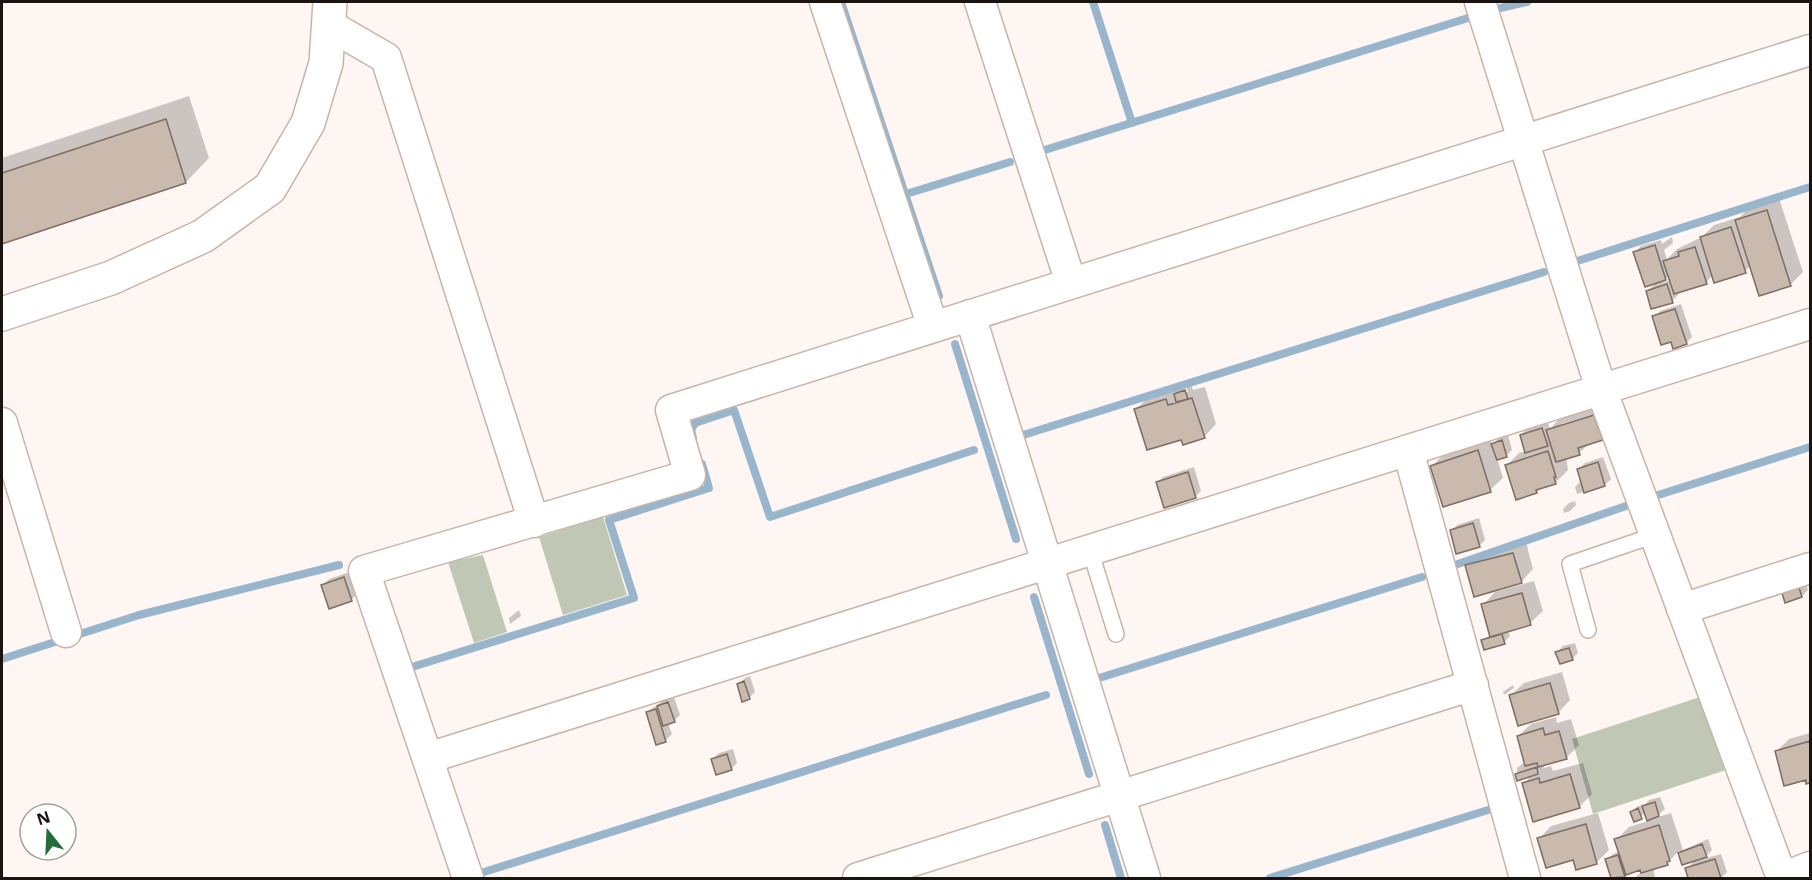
<svg xmlns="http://www.w3.org/2000/svg" width="1812" height="880" viewBox="0 0 1812 880" font-family="'Open Sans',sans-serif">
	<style>
		.green { fill: #c0c7b4 }
		.shadow { fill: #0003; fill-rule: evenodd }
		.lines { fill: none; stroke-linecap: round; stroke-linejoin: round }
		.stream { stroke: #99b5cc; stroke-width: 8 }
		.building { fill: #cab9ad; stroke: #7d6d63; stroke-width: 1.5 }
		.service-casing { stroke: #c7b5aa; stroke-width: 18 }
		.minor-casing { stroke: #c7b5aa; stroke-width: 33 }
		.tertiary-casing { stroke: #c7b5aa; stroke-width: 36 }
		.service { stroke: #fff; stroke-width: 15 }
		.minor { stroke: #fff; stroke-width: 30 }
		.tertiary { stroke: #fff; stroke-width: 33 }
	</style>
	<rect width="100%" height="100%" fill="#fef6f2"/>
	<path class="green" d="M603 517 627 595 563 615 539 537Z
		M483 555 507 632 474 643 448 562Z
		M1700 697 1726 770 1593 814 1572 739Z"/>
	<path class="shadow" d="M189 96 209 158 186 182 2 242V158Z
		M1779 198 1803 272 1790 285 1751 265 1745 271 1713 275 1706 282 1677 292 1678 295 1672 301 1647 291 1657 282 1635 252 1641 246 1661 240 1662 244 1672 237 1673 243 1664 250 1667 259 1677 249 1702 237 1714 225 1740 217 1749 208ZM1669 275 1671 280 1662 283Z
		M1681 304 1692 337 1686 343 1672 340 1654 317 1660 311Z
		M1191 385 1193 390 1205 387 1216 424 1204 437 1182 438 1136 409 1149 397 1179 387 1180 390 1183 388 1184 392H1188L1186 387Z
		M1607 404 1614 426 1602 439 1590 443 1579 453 1566 457 1568 470 1555 483 1542 487 1537 492 1506 466 1519 453 1526 451 1521 435 1527 429 1548 423 1550 429 1560 418ZM1601 412 1602 414 1561 427V424Z
		M1508 435 1512 450 1506 456 1497 458 1503 478 1490 490 1432 466 1444 454 1490 439 1492 445 1499 438Z
		M1603 457 1611 479 1605 485 1577 494 1575 487 1581 481 1579 469 1585 463Z
		M1194 467 1201 491 1195 497 1157 483 1163 477Z
		M1575 501 1576 505 1570 511 1564 513 1563 509 1569 503Z
		M1479 518 1485 540 1479 546 1451 531 1457 525Z
		M1526 542 1533 569 1521 582 1467 566 1479 553Z
		M350 572 357 594 351 600 323 585 329 579Z
		M1803 576 1808 590 1802 596 1786 601Z
		M1534 581 1543 611 1530 623 1508 630 1510 636 1504 642 1483 640 1491 634 1483 605 1495 592Z
		M519 610 521 616 510 624 509 618Z
		M1575 643 1578 653 1572 659 1557 652 1563 646Z
		M1562 672 1570 700 1558 713 1511 695 1524 683Z
		M750 676 755 692 749 698 739 684 745 678Z
		M1513 685 1514 688 1504 695 1503 692Z
		M674 697 680 715 674 721 668 723 672 734 666 740 647 712 664 700Z
		M1556 717 1557 723 1571 719 1579 745 1566 758 1543 764 1544 768 1551 766 1553 771 1583 763 1592 794 1579 807 1524 783 1532 775 1518 779 1517 768 1526 761 1518 736 1531 724Z
		M1810 733V781L1808 782 1807 778 1777 751 1789 739Z
		M733 749 737 763 731 769 713 759 719 753Z
		M1660 797 1665 809 1655 818 1671 813 1683 850 1708 839 1712 850 1703 859 1721 854 1727 872 1721 878H1690L1687 869 1696 859 1683 864 1679 851 1667 863 1653 868 1655 876 1652 878H1634L1642 872 1641 868 1613 878 1607 860 1613 854 1620 851 1616 840 1629 827 1648 821 1646 813 1634 820 1632 812 1638 806 1645 805 1649 800Z
		M1598 813 1609 850 1596 863 1574 858 1539 839 1551 826Z"/>
	<g class="lines">
		<path class="stream" d="M841 2 939 296
			M1093 2 1132 123
			M1496 9 1527 2
			M1035 153 1468 18
			M906 194 1010 162
			M1571 263 1810 187
			M955 344 1016 539
			M1020 436 1544 272
			M693 438 691 430 695 423 734 410 770 517 974 450
			M1655 496 1810 447
			M1455 565 1626 506
			M1034 597 1089 774
			M2 659 139 615 339 565
			M412 667 634 598 609 520 709 488 702 464
			M1096 679 1422 577
			M1105 825 1121 878
			M484 872 1046 695
			M1270 878 1488 810"/>
	</g>
	<path class="building" d="M166 119 186 183 2 244V173Z
		M1767 210 1791 286 1759 296 1735 220Z
		M1731 227 1746 273 1714 283 1700 237Z
		M1655 245 1666 280 1645 287 1633 252Z
		M1695 247 1707 284 1674 294 1663 261 1679 256 1678 252Z
		M1667 284 1673 303 1651 309 1646 291Z
		M1675 309 1687 344 1673 349 1671 342 1661 345 1652 316Z
		M1185 390 1188 399 1176 402 1174 394Z
		M1192 398 1205 438 1183 445 1181 440 1147 450 1134 409 1166 399 1168 405Z
		M1594 415 1603 440 1578 448 1580 455 1556 462 1546 430Z
		M1542 428 1548 446 1525 453 1520 435Z
		M1502 440 1507 457 1497 460 1491 444Z
		M1478 450 1491 492 1443 507 1430 466Z
		M1548 451 1556 477H1554L1556 484 1536 490 1537 493 1516 500 1505 465Z
		M1598 462 1605 486 1584 493 1577 469Z
		M1188 472 1196 498 1164 508 1156 482Z
		M1473 523 1480 547 1456 554 1450 530Z
		M1513 553 1522 583 1474 597 1465 565Z
		M344 577 352 601 329 609 321 585Z
		M1797 581 1802 597 1785 603 1780 586Z
		M1522 593 1531 625 1490 637 1481 604Z
		M1502 634 1505 644 1484 650 1481 640Z
		M1569 648 1573 660 1560 664 1555 652Z
		M744 681 750 699 742 702 737 684Z
		M1550 683 1559 714 1518 726 1509 695Z
		M668 702 675 722 663 726 657 706Z
		M656 709 666 742 656 745 646 712Z
		M1543 728 1545 735 1559 731 1567 759 1538 767 1537 763 1525 766 1517 736Z
		M1810 741V783L1806 784V780L1784 786 1775 751Z
		M727 754 732 770 716 775 711 759Z
		M1537 767 1538 774 1517 781 1515 774Z
		M1570 774 1580 808 1533 822 1522 783 1539 778 1540 783Z
		M1655 802 1659 816 1647 821 1642 806Z
		M1638 808 1642 819 1634 822 1630 812Z
		M1586 824 1597 864 1576 870 1573 860 1546 868 1537 838Z
		M1659 825 1670 861 1667 862 1668 865 1641 873 1640 870 1626 875 1614 839Z
		M1702 844 1707 857 1682 865 1678 853Z
		M1618 855 1625 877 1611 878 1605 859Z
		M1715 859 1721 878H1688L1685 868Z"/>
	<g class="lines">
		<g class="service-casing">
			<path id="service" d="M1090 550 1116 634
				M1588 630 1570 564 1655 535"/>
		</g>
		<g class="minor-casing">
			<path id="minor" d="M825 2 933 327
				M980 2 1071 283
				M1480 2 1601 389 1782 878
				M329 25 386 58 534 522
				M970 315 1145 878
				M2 423 66 632
				M1408 450 1525 878
				M1682 609 1810 568
				M428 758 1810 324
				M468 878 364 571 690 475 671 410 1810 50
				M858 878 1473 685
				M1783 878 1810 867"/>
		</g>
		<g class="tertiary-casing">
			<path id="tertiary" d="M2 314 111 278 203 236 270 188 308 123 326 63 330 2"/>
		</g>
		<use href="#service" class="service"/>
		<use href="#minor" class="minor"/>
		<use href="#tertiary" class="tertiary"/>
	</g>
	<rect width="1812" height="880" fill="none" stroke="#1a1410" stroke-width="6"/>
	<g transform="translate(48 832) rotate(342)"><circle r="28" fill="#ffffff" stroke="#a3a19f" stroke-width="1.5"/>
	<path d="M0-4.5L10 22L0 15L-10 22Z" fill="#226d3b"/>
	<text y="-9" font-size="16" font-weight="bold" text-anchor="middle" fill="#1a1410">N</text>
	</g>
</svg>
